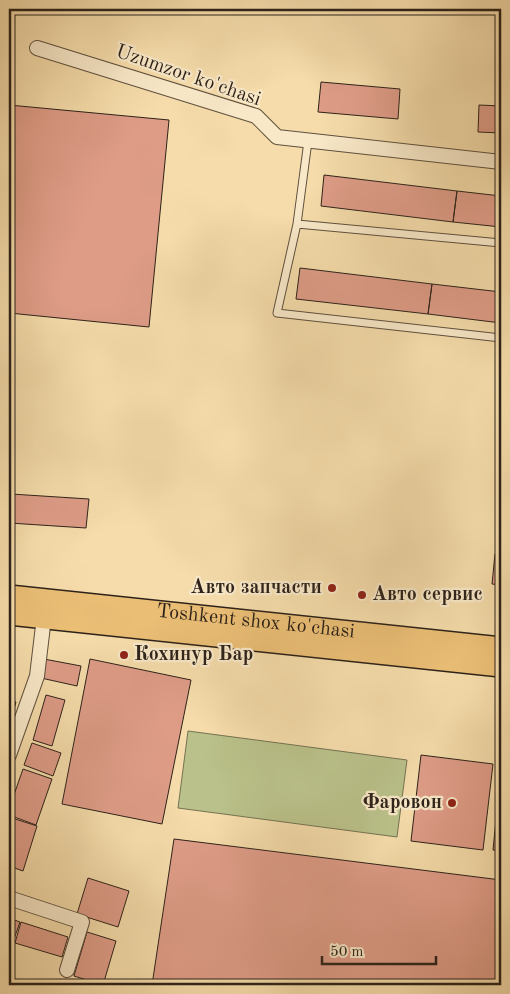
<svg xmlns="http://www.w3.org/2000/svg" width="510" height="994" viewBox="0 0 510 994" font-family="'Old Standard TT',serif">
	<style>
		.green { fill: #bac18a; stroke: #747252 }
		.building { fill: #de9c87; stroke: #2d221a }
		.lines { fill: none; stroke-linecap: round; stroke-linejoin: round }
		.service-casing { stroke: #5f503e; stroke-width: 9 }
		.minor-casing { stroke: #5f503e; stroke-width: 16 }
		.primary-casing { stroke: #2d221a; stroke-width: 24 }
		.service { stroke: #f8e8c8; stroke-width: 7 }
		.minor { stroke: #f8e8c8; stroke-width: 14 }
		.primary { stroke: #eabe75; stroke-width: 21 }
		.poi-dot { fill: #8f2418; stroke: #f8e8c8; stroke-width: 2 }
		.labels { text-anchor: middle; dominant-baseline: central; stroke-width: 4.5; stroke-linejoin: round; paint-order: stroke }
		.street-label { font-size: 20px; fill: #2d221a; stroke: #f8e8c8 }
		.poi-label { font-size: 20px; font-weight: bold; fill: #2d221a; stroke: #f8e8c8; text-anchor: end }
	</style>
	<rect width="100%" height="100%" fill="#f5dcaa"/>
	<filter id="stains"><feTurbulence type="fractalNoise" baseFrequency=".004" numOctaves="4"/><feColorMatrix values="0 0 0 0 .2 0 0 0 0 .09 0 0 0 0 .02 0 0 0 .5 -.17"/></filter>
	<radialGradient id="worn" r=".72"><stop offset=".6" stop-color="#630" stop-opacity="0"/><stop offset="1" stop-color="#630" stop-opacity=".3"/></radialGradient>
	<path class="green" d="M188 731 407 760 397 837 178 808Z"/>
	<path class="building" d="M321 82 400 89 398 119 318 112Z
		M9 105 169 120 149 327 9 313Z
		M479 105 501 106V133L478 132Z
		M324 175 457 191 453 222 321 206Z
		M457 191 501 196V227L453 222Z
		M300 268 432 284 428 314 296 299Z
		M432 284 501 292V323L428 314Z
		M11 494 89 499 86 528 9 523Z
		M495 554H501V585L492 584Z
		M44 659 81 666 77 686 41 678Z
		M90 659 191 680 162 824 62 804Z
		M46 695 65 700 52 746 33 740Z
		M9 701 16 702 9 726Z
		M32 743 61 753 53 776 24 765Z
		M421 755 493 764 483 850 411 841Z
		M23 769 52 779 36 825 9 815V809Z
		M501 769V851L493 850Z
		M9 817 37 826 23 871 9 866Z
		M174 839 501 880V985H152Z
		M88 878 129 891 118 927 77 914Z
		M9 918 20 922 13 942 9 941Z
		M21 922 68 937 62 957 15 943Z
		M87 932 116 941 103 985 74 976Z"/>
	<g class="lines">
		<g class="service-casing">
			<path id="service" d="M308 141 297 224 501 243
				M297 224 277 313 501 338"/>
		</g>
		<g class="minor-casing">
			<path id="minor" d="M37 48 256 116 277 137 501 162
				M9 755 37 676 45 609
				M9 898 82 922 67 970"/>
		</g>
		<g class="primary-casing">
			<g id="primary">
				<path id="s1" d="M9 596 501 648"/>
				<path d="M9 614 501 666"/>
			</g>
		</g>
		<use href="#service" class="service"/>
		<use href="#minor" class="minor"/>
		<use href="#primary" class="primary"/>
	</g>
	<g class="poi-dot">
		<circle cx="332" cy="588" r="5"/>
		<circle cx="362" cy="595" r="5"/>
		<circle cx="124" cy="655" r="5"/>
		<circle cx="452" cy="803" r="5"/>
	</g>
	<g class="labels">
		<g class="street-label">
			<text transform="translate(188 76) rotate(19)">Uzumzor ko'chasi</text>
			<text stroke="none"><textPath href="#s1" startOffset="248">Toshkent shox ko'chasi</textPath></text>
		</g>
		<g class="poi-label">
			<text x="322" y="588">Авто запчасти</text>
			<text x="372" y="595" text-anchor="start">Авто сервис</text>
			<text x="134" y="655" text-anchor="start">Кохинур Бар</text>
			<text x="442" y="803">Фаровон</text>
		</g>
	</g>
	<rect width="510" height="994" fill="none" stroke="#f5dcaa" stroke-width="30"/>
	<rect x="10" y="10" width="490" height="974" fill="none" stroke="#2d221a" stroke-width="2.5"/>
	<rect x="15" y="15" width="480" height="964" fill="none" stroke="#2d221a"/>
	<path d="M322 956v8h114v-8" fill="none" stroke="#2d221a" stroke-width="2.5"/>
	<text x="330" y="956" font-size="15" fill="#2d221a" stroke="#f8e8c8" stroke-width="4" paint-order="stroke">50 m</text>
	<rect width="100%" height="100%" filter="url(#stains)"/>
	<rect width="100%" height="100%" fill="url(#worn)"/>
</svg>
